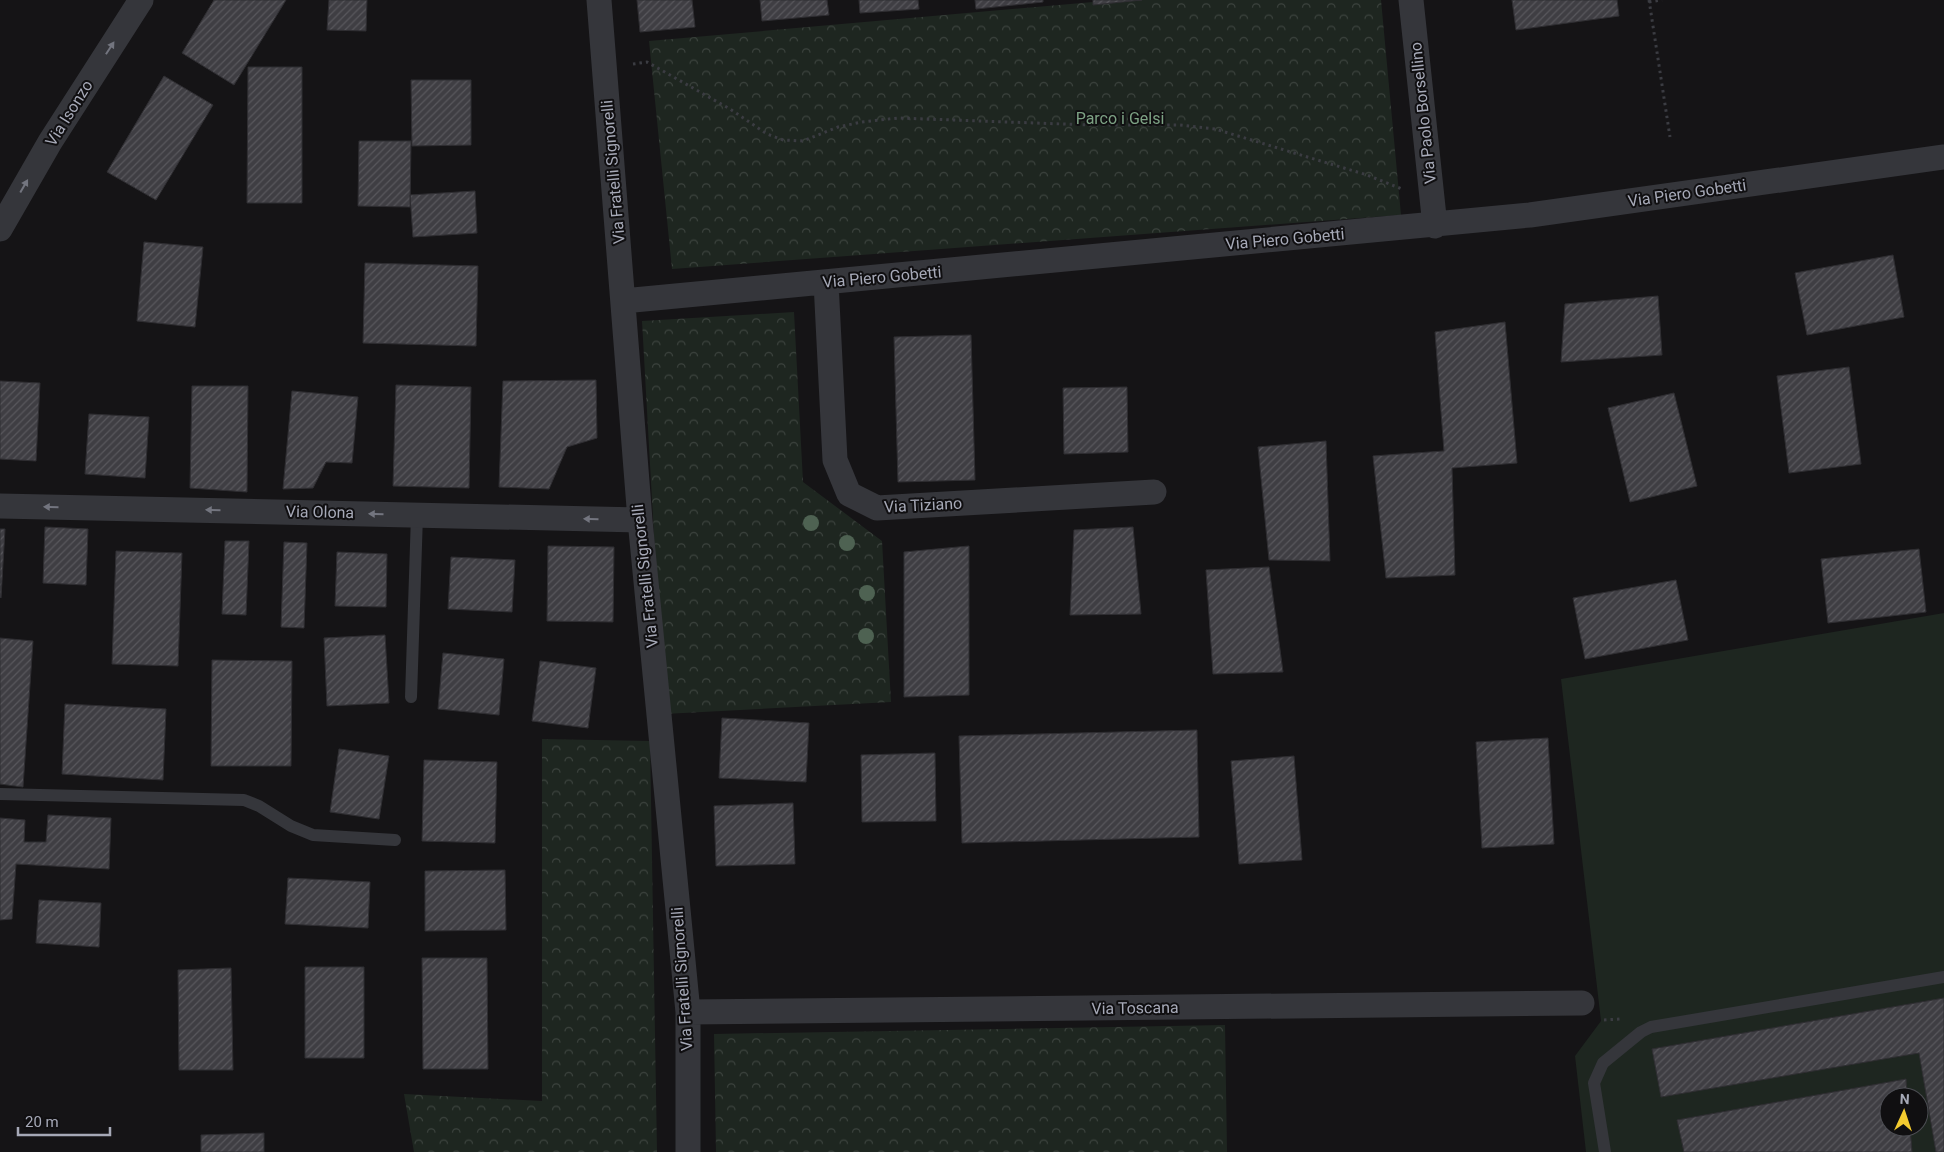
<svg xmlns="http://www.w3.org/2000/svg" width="1944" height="1152" viewBox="0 0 1944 1152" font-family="Roboto,sans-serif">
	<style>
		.park { fill: url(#park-crowns) }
		.pitch { fill: #1e2620; fill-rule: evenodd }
		.building { fill: url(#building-hatch); stroke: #2f2e32 }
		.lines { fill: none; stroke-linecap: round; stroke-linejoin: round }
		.path { stroke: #3b3c42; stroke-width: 3; stroke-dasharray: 2.5 4; stroke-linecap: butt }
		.service { stroke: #35363b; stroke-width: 12 }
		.minor { stroke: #35363b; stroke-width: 25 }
		.tree { fill: #4e6252 }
		.oneway { fill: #73757f }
		.labels { text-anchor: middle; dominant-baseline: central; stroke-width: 4; stroke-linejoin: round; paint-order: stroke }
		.street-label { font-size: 16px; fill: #a6a9b7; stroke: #100f11 }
		.park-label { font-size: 16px; fill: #7da284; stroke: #100f11 }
	</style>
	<defs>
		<pattern id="park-crowns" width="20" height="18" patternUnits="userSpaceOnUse" patternTransform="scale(1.25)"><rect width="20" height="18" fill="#1e2620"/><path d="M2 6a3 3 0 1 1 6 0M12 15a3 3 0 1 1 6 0" fill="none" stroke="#3c433e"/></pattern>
		<pattern id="building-hatch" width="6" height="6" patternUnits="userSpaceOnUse" patternTransform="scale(1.25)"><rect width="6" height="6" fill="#3f3e43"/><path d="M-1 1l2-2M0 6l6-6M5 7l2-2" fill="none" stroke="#58575c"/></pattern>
	</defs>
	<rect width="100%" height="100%" fill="#151416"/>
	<path class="park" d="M1116 0H1381L1401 215 672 269 649 41Z
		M794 312 803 482 882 541 891 702 664 714 642 321Z
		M542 739 650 741 657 1152H414L404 1094 542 1101Z
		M1225 1025 1227 1152H716L714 1034Z"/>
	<path class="pitch" d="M1944 613V1152H1586L1575 1056 1601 1021 1561 679ZM1889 1097H1919V1127H1889Z"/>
	<path class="building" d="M214 0H286L234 85 182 53Z
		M329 0H367L366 31 327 30Z
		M637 0H692L695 27 640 32Z
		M760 0H827L829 15 762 21Z
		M859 0H918L919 9 860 13Z
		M975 0H1043V2L976 9Z
		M1093 0H1142L1093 5Z
		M1512 0H1617L1619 16 1516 30Z
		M248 67H302V203H247Z
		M164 76 213 105 156 200 107 172Z
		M411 80H471V145L412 146Z
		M359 141H411L410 207 358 206Z
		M475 191 477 233 413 237 410 195Z
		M144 242 203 247 195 327 137 321Z
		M1893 255 1904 317 1807 335 1795 273Z
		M365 263 478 266 476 346 363 343Z
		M1658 296 1662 355 1561 362 1565 304Z
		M1505 322 1517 463 1452 468 1455 575 1386 578 1373 456 1444 451 1435 332Z
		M971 335 975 480 898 482 894 337Z
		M1849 367 1861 464 1789 473 1777 376Z
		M596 380 597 438 567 447 549 489 499 487 503 381Z
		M0 381 40 383 36 461 0 459Z
		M396 385 471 387 469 488 393 486Z
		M192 386H248L247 492 190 488Z
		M1127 387 1128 452 1064 454 1063 388Z
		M292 391 358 397 352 463 326 462 313 488 283 489Z
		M1674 393 1697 486 1630 502 1608 408Z
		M89 414 149 417 145 478 85 474Z
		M1326 441 1330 561 1269 560 1258 447Z
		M45 527 88 529 86 585 43 583Z
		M1133 527 1141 614 1070 615 1074 530Z
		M0 529H5L1 598 0 597Z
		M225 541H249L246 615 222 614Z
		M284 542 307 543 304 628 281 627Z
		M548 546 614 547 613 622 547 621Z
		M969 546V695L904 697V552Z
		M1919 549 1926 612 1828 623 1821 559Z
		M116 551 182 553 178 666 112 664Z
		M337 552 387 554 386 607 335 606Z
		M451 557 515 560 512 612 448 609Z
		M1269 567 1283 672 1213 674 1206 570Z
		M1676 580 1688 640 1585 659 1573 598Z
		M385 635 389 703 327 706 324 638Z
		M0 638 33 641 23 787 0 784Z
		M443 653 504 659 499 715 438 709Z
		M212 660 292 661 291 766H211Z
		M540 661 596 668 588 728 532 721Z
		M65 704 166 709 163 780 62 774Z
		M722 718 809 723 806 782 719 778Z
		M1197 730 1199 837 962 843 959 736Z
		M1548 738 1554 844 1482 848 1476 742Z
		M339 749 389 756 379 819 330 812Z
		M935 753 936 821 862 822 861 755Z
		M1294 756 1302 860 1239 864 1231 761Z
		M424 760 497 762 495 843 422 841Z
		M793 803 795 864 716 866 714 806Z
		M48 815 111 818 109 869 16 864 12 919 0 920V818L25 820 24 842H46Z
		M505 870 506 930 425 931V871Z
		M288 878 370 882 368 928 285 924Z
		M39 900 101 903 99 947 36 943Z
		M422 958H487L488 1069H423Z
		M305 967H364V1058H305Z
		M231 968 233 1070H179L178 970Z
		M1944 998V1152H1936L1919 1053 1661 1097 1652 1049Z
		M1906 1079 1907 1097H1889V1127H1910L1912 1152H1684L1677 1120Z
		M264 1133V1152H201V1135Z"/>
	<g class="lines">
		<path class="path" d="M1649 0 1670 137
			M1649 2 1662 0
			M633 64 647 62 730 109 767 134 783 140 803 141 838 127 862 122 898 118 1090 125H1180L1215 129 1367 175 1402 189
			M1604 1020 1621 1019"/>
		<path class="service" d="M411 697 417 515
			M0 794 244 800 259 806 291 826 313 835 395 840
			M1605 1152 1594 1083 1603 1063 1641 1032 1651 1027 1944 977"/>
		<path class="minor" d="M599 0 640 520 688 1012V1152
			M1411 0 1435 226
			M0 229 50 142 141 0
			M826 282 835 460 849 494 877 508 1154 492
			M623 301 1530 215 1944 157
			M0 506 640 520
			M688 1012 1582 1003"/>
	</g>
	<g class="tree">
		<circle cx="811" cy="523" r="8"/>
		<circle cx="847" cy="543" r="8"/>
		<circle cx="867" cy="593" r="8"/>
		<circle cx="866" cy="636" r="8"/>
	</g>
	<defs><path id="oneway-solid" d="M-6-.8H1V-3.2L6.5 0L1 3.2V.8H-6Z" transform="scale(1.25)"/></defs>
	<g class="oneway">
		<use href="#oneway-solid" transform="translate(110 48) rotate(-57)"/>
		<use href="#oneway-solid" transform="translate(24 186) rotate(-60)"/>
		<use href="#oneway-solid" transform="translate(51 507) rotate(-179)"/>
		<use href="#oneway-solid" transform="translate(213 510) rotate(-179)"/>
		<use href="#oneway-solid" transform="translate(376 514) rotate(-179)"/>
		<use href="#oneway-solid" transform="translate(591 519) rotate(-179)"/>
	</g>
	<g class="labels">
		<g class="street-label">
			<text transform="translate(69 113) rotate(-58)">Via Isonzo</text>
			<text transform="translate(1423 113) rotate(-96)">Via Paolo Borsellino</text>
			<text transform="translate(613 172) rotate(-95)">Via Fratelli Signorelli</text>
			<text transform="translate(1687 193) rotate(-8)">Via Piero Gobetti</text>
			<text transform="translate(1285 239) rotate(-5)">Via Piero Gobetti</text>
			<text transform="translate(882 277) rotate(-5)">Via Piero Gobetti</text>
			<text transform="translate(923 505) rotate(-3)">Via Tiziano</text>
			<text transform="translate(320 512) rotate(1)">Via Olona</text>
			<text transform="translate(645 576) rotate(-96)">Via Fratelli Signorelli</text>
			<text transform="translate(682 979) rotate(-94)">Via Fratelli Signorelli</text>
			<text transform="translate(1135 1008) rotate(-1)">Via Toscana</text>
		</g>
		<g class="park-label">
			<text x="1120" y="118">Parco i Gelsi</text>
		</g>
	</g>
	<g transform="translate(1904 1112) rotate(3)"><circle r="24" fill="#100f11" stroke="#4c4d53"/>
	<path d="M0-4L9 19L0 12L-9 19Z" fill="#f3cb30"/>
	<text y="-8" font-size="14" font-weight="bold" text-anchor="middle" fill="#a6a9b7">N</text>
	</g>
	<path d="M18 1127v8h92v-8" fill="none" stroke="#a6a9b7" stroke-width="2.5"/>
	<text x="25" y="1127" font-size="15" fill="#a6a9b7" stroke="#100f11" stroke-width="4" paint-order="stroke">20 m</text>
</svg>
